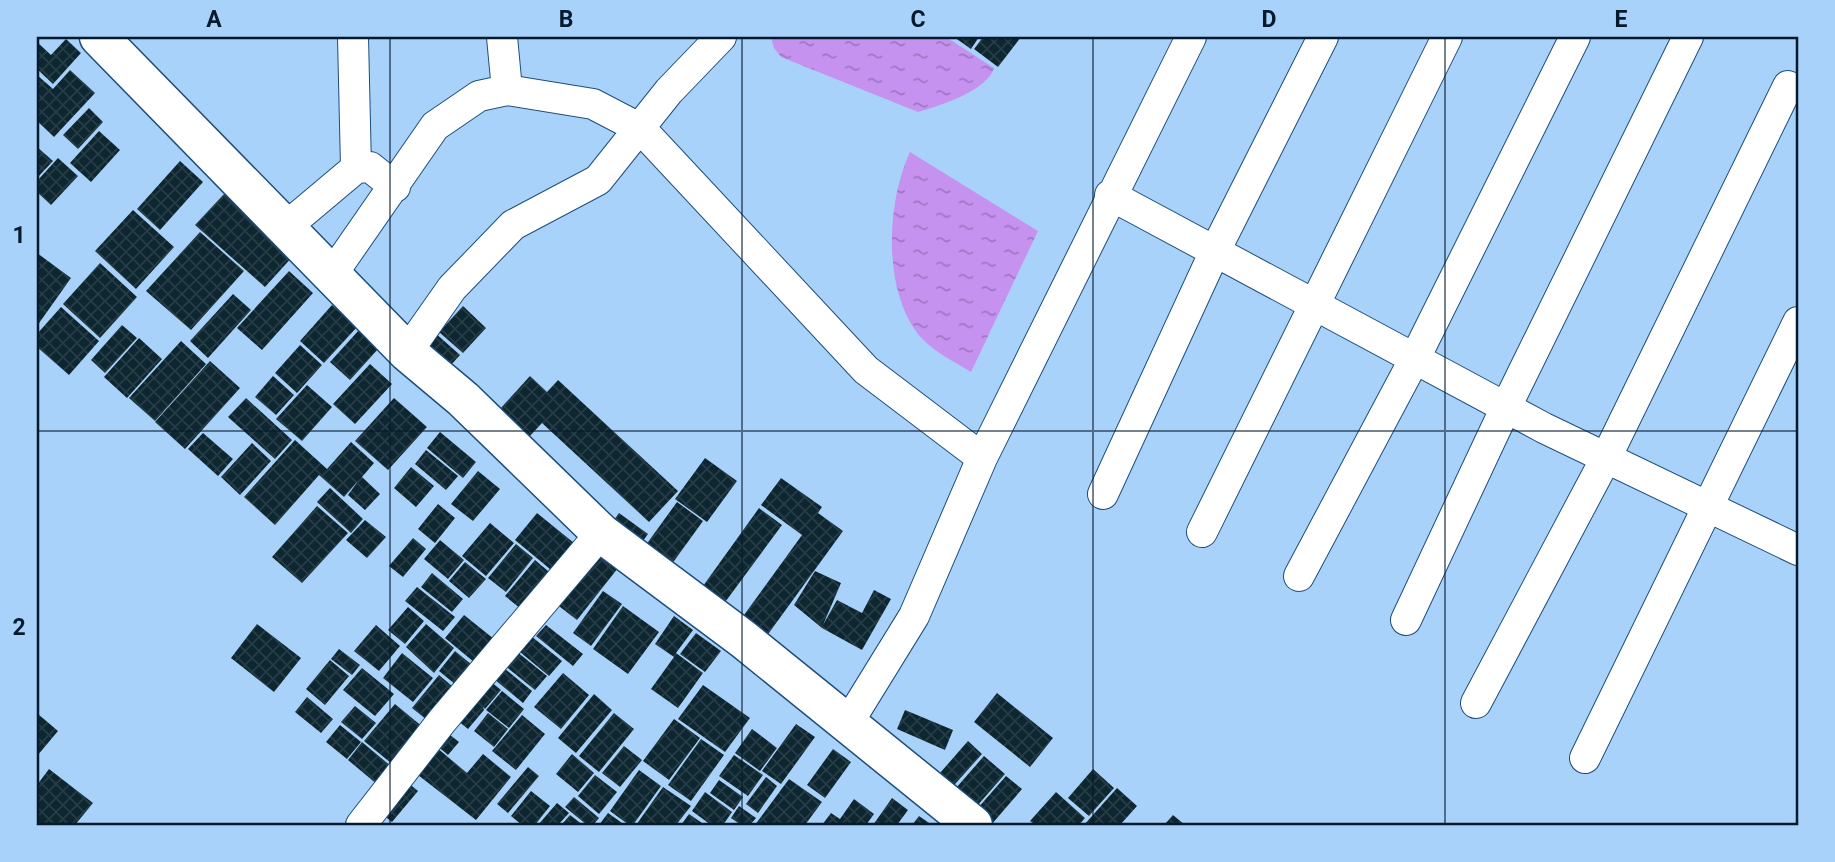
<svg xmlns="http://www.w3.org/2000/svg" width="1835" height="862" viewBox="0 0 1835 862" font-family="Roboto,sans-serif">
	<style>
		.water { fill: url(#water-ripples) }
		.building { fill: url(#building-cross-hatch) }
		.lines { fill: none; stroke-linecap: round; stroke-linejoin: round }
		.street-casing { stroke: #1d4e7b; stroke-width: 32 }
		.secondary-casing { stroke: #1d4e7b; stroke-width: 41 }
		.street { stroke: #fff; stroke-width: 30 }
		.secondary { stroke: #fff; stroke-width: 38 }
		.grid { fill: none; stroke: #061a2d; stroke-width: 2; stroke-opacity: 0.55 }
		.neatline { fill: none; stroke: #061a2d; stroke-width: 2.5 }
		.grid-label { font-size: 23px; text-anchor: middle; font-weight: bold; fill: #061a2d }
	</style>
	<defs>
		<pattern id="water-ripples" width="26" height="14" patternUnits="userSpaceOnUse" patternTransform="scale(1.75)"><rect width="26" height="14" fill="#c692f0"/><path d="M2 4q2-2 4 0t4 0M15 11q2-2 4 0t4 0" fill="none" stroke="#9f76c3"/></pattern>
		<pattern id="building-cross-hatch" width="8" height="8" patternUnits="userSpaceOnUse" patternTransform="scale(1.75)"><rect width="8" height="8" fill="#0d2630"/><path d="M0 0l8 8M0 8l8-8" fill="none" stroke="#263c46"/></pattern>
	</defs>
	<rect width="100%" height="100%" fill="#a9d2fb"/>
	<path class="water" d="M771 37H946L994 68C987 91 939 106 918 112L781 57 774 48Z
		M910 152 1038 231 971 372C952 360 929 350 915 330 883 284 887 201 910 152Z"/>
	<path class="building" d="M954 37H979L971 49Z
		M983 37H1021L998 67 974 49Z
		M66 39 81 53 53 84 37 69V42L51 55Z
		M70 70 95 93 54 137 37 121V75L53 89Z
		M89 108 103 122 78 149 63 135Z
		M99 131 120 150 91 182 70 163Z
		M37 147 53 161 37 178Z
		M58 158 78 176 51 205 37 192V181Z
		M180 161 203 182 160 230 137 209Z
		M225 193 294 255 265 287 195 225Z
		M133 210 174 247 136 289 95 251Z
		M200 232 244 271 191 330 146 291Z
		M37 253 71 278 37 326Z
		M100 263 137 297 100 338 63 304Z
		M289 271 313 293 262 350 237 328Z
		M233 294 251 310 208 358 190 341Z
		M332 305 357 327 324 363 300 341Z
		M463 306 486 328 463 353 439 332Z
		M61 307 99 341 69 375 37 347V334Z
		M122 325 137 338 105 373 91 360Z
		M359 330 379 348 350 380 330 362Z
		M434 332 460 355 441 376 415 353Z
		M139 338 162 359 127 398 104 377Z
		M181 341 206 364 155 421 129 398Z
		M300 345 322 365 297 393 275 373Z
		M210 361 240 388 185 449 155 422Z
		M370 364 392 384 355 424 333 404Z
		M273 376 294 395 276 415 255 397Z
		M530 376 547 392 558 380 678 491 649 522 542 423 518 449 489 421Z
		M307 385 332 407 302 441 276 419Z
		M246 398 292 440 275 459 228 417Z
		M394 398 427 427 388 470 355 441Z
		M440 432 476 462 463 478 427 448Z
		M203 433 233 459 218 476 188 449Z
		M295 440 327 469 351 442 374 463 362 477 380 494 365 510 348 495 358 481 344 497 319 475 275 525 244 497Z
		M252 443 271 461 240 495 221 477Z
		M426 450 458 476 446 490 415 464Z
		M705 458 737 481 707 522 675 499Z
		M411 467 434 486 416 507 394 488Z
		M478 471 500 489 473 521 451 504Z
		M781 478 822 507 818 513 843 531 761 644 736 626 802 535 761 505Z
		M330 488 363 519 351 533 317 502Z
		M677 502 703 521 669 568 643 549Z
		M438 504 455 518 435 543 418 529Z
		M317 506 348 533 302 583 272 557Z
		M759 508 782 525 720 609 698 593Z
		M537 513 579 547 556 574 515 540Z
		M619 513 648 534 635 552 606 531Z
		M365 520 386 537 367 558 346 540Z
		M490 523 514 543 486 576 462 556Z
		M413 538 426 549 403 577 389 566Z
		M440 540 464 560 448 579 424 559Z
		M516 544 533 558 506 592 488 578Z
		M592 549 618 568 577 620 551 600Z
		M535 560 555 577 526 613 505 596Z
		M465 562 486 579 469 598 449 581Z
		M815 571 841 583 823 625 837 600 862 613 874 590 891 599 862 650 822 628 794 605Z
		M432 573 463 599 452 612 421 587Z
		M417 587 455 617 443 631 405 601Z
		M603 591 622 604 591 646 573 633Z
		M623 606 659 632 628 674 593 649Z
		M408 607 424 621 405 644 388 630Z
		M464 615 499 643 480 667 445 638Z
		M674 616 693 630 676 653 703 673 678 708 651 689 674 657 655 644Z
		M257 624 301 658 274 692 231 658Z
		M426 624 454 648 434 673 406 647Z
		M376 625 400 646 379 671 354 651Z
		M546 625 583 654 573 666 536 636Z
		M526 632 562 661 549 676 514 647Z
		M696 633 721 651 705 672 680 654Z
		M511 647 547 676 535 690 499 661Z
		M339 649 360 665 352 675 331 659Z
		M455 651 477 669 461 689 439 671Z
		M402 653 433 678 413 702 383 678Z
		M330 660 349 676 325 705 306 689Z
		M498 663 532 691 523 703 488 674Z
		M362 668 394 694 375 716 343 690Z
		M563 673 589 695 561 729 534 707Z
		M439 675 459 692 432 724 412 708Z
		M485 677 501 690 485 709 483 707 484 710 468 729 452 716Z
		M703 685 750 718 725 752 678 719Z
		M502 691 524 709 509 728 486 710Z
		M997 693 1053 738 1030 767 974 722Z
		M594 694 612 710 576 753 558 738Z
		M307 697 333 719 321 733 295 712Z
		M395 704 424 728 391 763 364 741Z
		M355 706 376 723 362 739 341 722Z
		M905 710 953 730 945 750 897 729Z
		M488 713 508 729 494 747 474 731Z
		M614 713 634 729 599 772 579 756Z
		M38 714 58 731 37 756V716Z
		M522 715 545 734 516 770 492 751Z
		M674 719 700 738 669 780 643 761Z
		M796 724 815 737 781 784 762 771Z
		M340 725 361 742 347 759 326 742Z
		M440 727 459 742 448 755 430 740Z
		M752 729 777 748 760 771 735 753Z
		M701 739 724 755 691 801 668 785Z
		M968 741 982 754 947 793 933 781Z
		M362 742 392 767 378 785 348 760Z
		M430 742 467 773 483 754 511 777 476 820 409 768Z
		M624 746 642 760 620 787 602 773Z
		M833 749 851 762 825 798 807 785Z
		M572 754 594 773 578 792 556 774Z
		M734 755 763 775 748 796 719 776Z
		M984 756 1005 774 970 814 949 796Z
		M528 767 539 776 508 813 497 804Z
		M49 769 93 803 75 825H37V785Z
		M1093 769 1114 788 1089 816 1068 798Z
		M639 770 661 786 633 825H629L610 811Z
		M595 775 617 792 599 814 578 796Z
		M1006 776 1022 789 991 825 970 817Z
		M766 777 777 786 758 813 746 804Z
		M402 778 418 791 392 822 377 810Z
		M789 779 822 802 805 825H755Z
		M719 780 743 797 734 810 710 793Z
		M663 787 691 806 676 825H636Z
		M1117 788 1137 806 1120 825H1084Z
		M531 791 550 806 535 825H522L511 816Z
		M705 792 732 812 723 825H711L692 811Z
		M1056 792 1085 818 1079 825H1035L1030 821Z
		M574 797 599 818 593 825H587L565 807Z
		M892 798 908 810 897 825H873Z
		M854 799 874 814 866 825H822L831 813 840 819Z
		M557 803 569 813 558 825H538Z
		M739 806 756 818 750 825H741L731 818Z
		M608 813 625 825H599Z
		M689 814 705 825H681Z
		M570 815 583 825H561Z
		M1173 815 1185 825H1164Z
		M919 816 932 825H912Z"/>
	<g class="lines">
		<g class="street-casing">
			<path id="street" d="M353 37 356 168
				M502 37 507 90
				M1110 195 1544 428 1798 550
				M287 226 356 168 370 167 395 187
				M333 273 435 126 479 96 507 90 593 104 641 129 866 370 982 458
				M407 352 452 288 513 225 598 180 669 91 721 37
				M1103 494 1215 251 1323 37
				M1202 532 1447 37
				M1299 576 1415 358 1575 37
				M1406 620 1506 407 1688 37
				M1476 703 1606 458 1788 86
				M848 723 914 616 982 458 1191 37
				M1585 758 1798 322
				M361 825 442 721 601 533"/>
		</g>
		<g class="secondary-casing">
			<path id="secondary" d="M99 37 407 352 463 399 601 533 743 639 973 825"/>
		</g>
		<use href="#street" class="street"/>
		<use href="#secondary" class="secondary"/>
	</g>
	<path class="grid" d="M390 37V825M742 37V825M1093 37V825M1445 37V825M37 431H1798"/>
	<rect width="1835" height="862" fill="none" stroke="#a9d2fb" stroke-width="77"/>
	<rect x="38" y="38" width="1759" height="786" class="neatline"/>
	<g class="grid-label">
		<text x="214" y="27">A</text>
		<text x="566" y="27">B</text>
		<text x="918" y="27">C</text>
		<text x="1269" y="27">D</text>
		<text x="1621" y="27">E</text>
		<text x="19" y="243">1</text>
		<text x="19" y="635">2</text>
	</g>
</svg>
